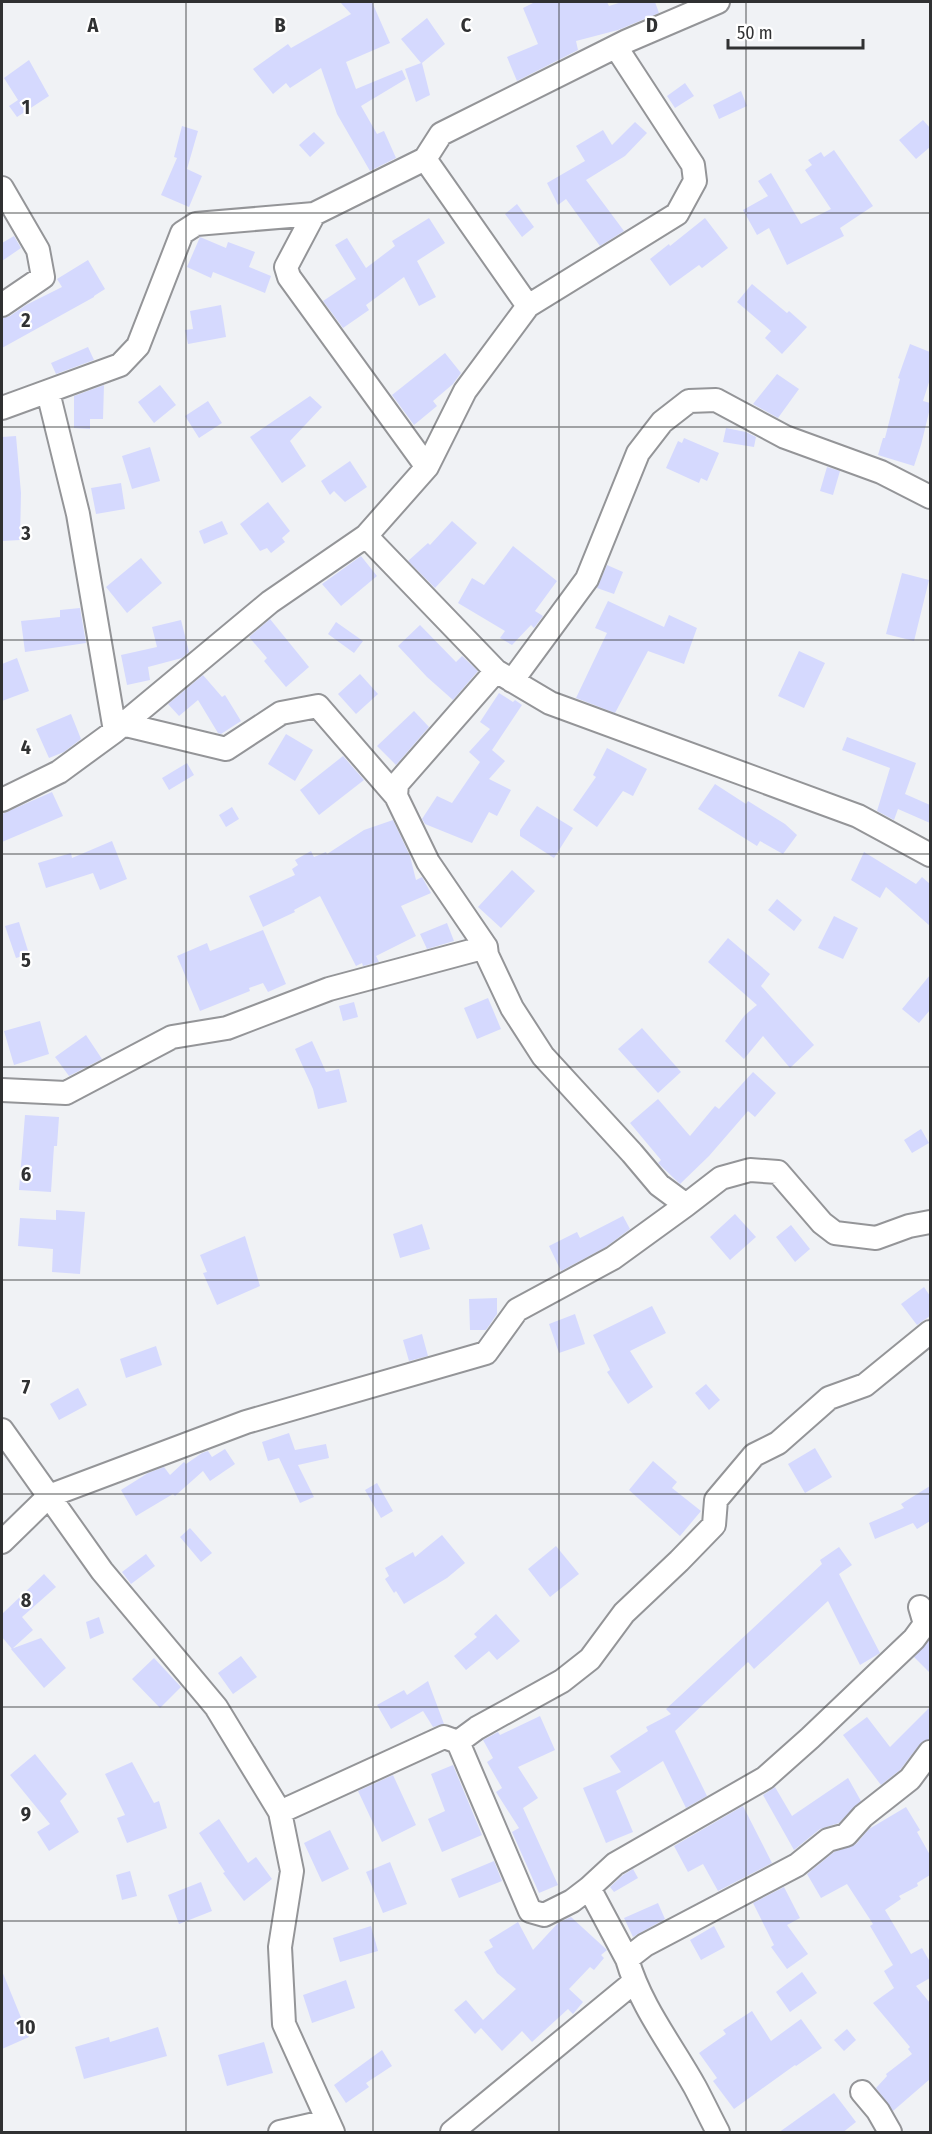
<svg xmlns="http://www.w3.org/2000/svg" width="932" height="2134" viewBox="0 0 932 2134" font-family="'Fira Sans Condensed',sans-serif">
	<style>
		.building { fill: #d5d9fe }
		.lines { fill: none; stroke-linecap: round; stroke-linejoin: round }
		.minor-casing { stroke: #949598; stroke-width: 26 }
		.minor { stroke: #fff; stroke-width: 22 }
		.grid { fill: none; stroke: #303132; stroke-width: 1.5; stroke-opacity: 0.55 }
		.grid-label { font-size: 20px; text-anchor: middle; font-weight: bold; fill: #303132; stroke: #fff; stroke-width: 4.5; stroke-linejoin: round; paint-order: stroke }
	</style>
	<rect width="100%" height="100%" fill="#f0f2f5"/>
	<path class="building" d="M340 2H372L390 43 346 62 356 89 402 70 406 79 361 106 377 134 384 131 396 158 370 171 337 114 321 68 290 88 286 83 273 94 253 69 288 44 291 48 351 14Z
		M535 2H607L609 6 622 2H655L659 13 618 30 576 41 578 50 517 81 507 57 538 44 523 8Z
		M427 18 445 44 422 63 430 95 416 102 405 69 421 63 401 39Z
		M29 60 49 96 17 117 9 106 18 100 4 78Z
		M685 83 694 96 675 108 667 96Z
		M741 91 747 106 719 119 713 105Z
		M923 120 930 128V147L916 159 899 140Z
		M635 122 647 133 625 156 586 180 624 231 600 246 566 199 558 205 547 183 585 161 576 146 603 130 612 145Z
		M182 126 198 131 187 169 202 176 189 207 161 195 177 158 174 157Z
		M314 132 325 143 310 157 299 145Z
		M834 150 873 206 840 228 844 236 787 265 769 228 757 235 743 210 768 196 758 181 771 173 801 224 831 209 805 170 812 165 808 160 821 152 824 157Z
		M517 204 534 227 522 237 505 214Z
		M429 218 445 243 417 261 436 297 419 306 404 277 366 305 369 310 343 328 323 301 356 279 335 245 347 238 366 268 395 246 392 241Z
		M705 218 728 248 702 268 699 265 670 286 650 259 669 244 670 246Z
		M14 236 21 248 2 261V243Z
		M200 237 226 248 228 242 255 252 249 267 271 276 265 293 213 272 211 278 187 267Z
		M88 260 105 289 94 296V297L2 348V318L10 316 26 305 62 287 57 279Z
		M752 284 787 313 789 311 807 327 782 354 765 338 771 331 737 302Z
		M221 305 226 337 188 344 185 330 193 329 190 311Z
		M910 344 930 352V379L923 401 930 403V408L921 445 914 466 878 455 883 438H885L900 379 898 378Z
		M88 347 94 360 56 374 51 363Z
		M445 353 461 373 453 384 433 401 437 406 414 425 392 395Z
		M777 374 799 389 778 418 753 404Z
		M104 385 103 419H90V429L74 428V396Z
		M160 385 176 405 154 423 138 402Z
		M310 396 322 407 290 441 306 466 282 483 250 437Z
		M208 401 222 423 199 438 185 416Z
		M726 428 746 432 756 437 754 447 723 442Z
		M16 436 21 493 20 540 2 541V437Z
		M684 438 719 453 707 481 701 478 699 483 666 468 678 441 682 443Z
		M150 447 160 481 132 489 122 456Z
		M350 461 367 487 345 502 334 491 330 495 321 481Z
		M827 467 840 471 833 495 820 491Z
		M121 483 125 509 96 514 91 488Z
		M268 502 290 531 282 538 285 542 271 553 267 548 260 551 240 524Z
		M222 521 228 534 204 544 199 531Z
		M452 521 477 543 435 588 408 561 428 543 430 545Z
		M513 546 557 581 535 611 543 616 534 628 531 625 512 645 500 638 505 631 458 603 472 578 484 585Z
		M361 556 377 576 341 606 322 584Z
		M141 558 162 583 127 613 106 587Z
		M607 565 623 572 614 594 597 588Z
		M902 573 929 580 914 641 886 634Z
		M608 601 664 627 669 615 697 628 684 664 648 651 615 713 576 698 607 633 595 628Z
		M80 608 86 643 25 652 21 621 60 617V610Z
		M270 619 309 667 286 687 264 661 267 658 249 637Z
		M181 620 189 652 182 658 148 667 150 680 127 685 121 655 157 647 152 627Z
		M336 622 363 641 354 653 328 634Z
		M420 625 456 662 462 656 478 671 453 700 427 677 398 646Z
		M799 651 825 663 804 708 778 696Z
		M17 658 29 691 2 701V664Z
		M360 674 378 694 356 714 338 694Z
		M203 675 222 697 225 695 241 721 221 734 218 733 198 700 179 716 168 704Z
		M499 693 513 702 515 700 522 705 492 750 505 761 489 779 511 790 497 816 489 812 472 843 425 824 422 819 437 796 452 803 480 762 469 752 490 729 480 722Z
		M414 711 429 727 396 765 377 746Z
		M71 714 81 739 64 752 49 758 36 729Z
		M286 734 313 750 295 781 268 764Z
		M847 737 916 763 905 794 930 805V823L898 809 894 820 877 811 890 768 842 750Z
		M607 748 647 769 633 796 623 791 597 827 573 810 596 777 593 775Z
		M343 756 364 780 319 815 300 790Z
		M187 763 194 775 169 790 162 778Z
		M715 784 746 804 748 801 785 824 797 835 783 854 760 841 757 846 698 809Z
		M52 792 63 816 2 842V814Z
		M537 806 573 828 554 858 520 836V830Z
		M232 807 239 819 226 827 219 815Z
		M393 820 410 856 416 880 422 877 431 893 401 906 416 936 376 956 379 962 363 966 362 963 356 966 320 896 294 910 295 912 263 927 249 896 295 875 292 869 298 865 295 860 311 851 314 857 326 852 327 854 364 830Z
		M112 841 127 879 100 890 93 873 46 888 38 863 71 853 72 858Z
		M864 852 916 884 922 877 930 884V926L886 887 880 898 851 880Z
		M512 870 535 891 501 928 478 907Z
		M777 899 802 920 794 931 768 910Z
		M834 916 858 928 843 959 818 948Z
		M19 922 29 954 16 958 5 926Z
		M447 923 454 941 427 949 420 934Z
		M263 930 286 984 268 992 263 983 249 988 250 991 200 1011 177 956 207 943 210 951Z
		M728 938 770 974 761 986 814 1045 790 1068 763 1036 744 1059 725 1041 745 1015 757 1005 708 962Z
		M930 975V1010L919 1023 902 1009Z
		M488 998 501 1029 477 1039 464 1008Z
		M354 1002 358 1017 343 1021 339 1006Z
		M40 1021 49 1054 14 1065 4 1031Z
		M642 1028 681 1072 658 1093 618 1049Z
		M86 1035 102 1059 69 1076 55 1057Z
		M312 1041 326 1072 339 1069 347 1102 318 1109 313 1089 295 1049Z
		M753 1072 776 1093 755 1117 748 1111 709 1156 680 1184 658 1163 661 1160 630 1123 658 1099 690 1136 715 1106 719 1109Z
		M25 1115 59 1117 57 1146H54L51 1192 19 1190Z
		M921 1129 929 1143 912 1153 904 1140Z
		M56 1210 85 1212 80 1274 52 1272 53 1249 18 1246 20 1218 56 1220Z
		M735 1214 756 1237 730 1260 710 1237Z
		M623 1216 630 1229 606 1247 561 1271 549 1246 577 1232 580 1238Z
		M422 1224 430 1249 400 1258 393 1234Z
		M791 1225 810 1249 795 1262 776 1237Z
		M245 1236 260 1286 217 1305 203 1273 207 1272 200 1255Z
		M924 1287 930 1296V1316L917 1325 901 1304Z
		M497 1298V1314L486 1330H470L469 1299Z
		M652 1306 666 1333 630 1351 653 1387 628 1404 607 1372 610 1370 593 1335Z
		M575 1314 585 1344 559 1353 549 1324Z
		M422 1334 428 1356 409 1361 403 1340Z
		M156 1346 162 1365 126 1378 120 1359Z
		M706 1384 720 1400 709 1410 695 1393Z
		M78 1388 87 1405 59 1420 50 1404Z
		M289 1433 295 1450 326 1444 329 1458 298 1465 314 1497 300 1503 279 1458 268 1461 262 1442Z
		M815 1448 832 1477 805 1493 788 1464Z
		M225 1449 235 1464 210 1481 203 1471 175 1496 173 1494 136 1516 121 1490 148 1473 164 1467 170 1475 184 1462 186 1464 202 1453 208 1451 212 1457Z
		M653 1461 677 1482 672 1488 701 1511 680 1536 629 1490Z
		M377 1483 393 1511 381 1518 365 1490Z
		M930 1486V1521L917 1529 913 1523 875 1539 869 1523 904 1508 901 1504Z
		M190 1528 212 1553 201 1562 180 1537Z
		M442 1535 465 1563 447 1578 404 1604 396 1591 394 1593 385 1579 389 1576 385 1568 413 1552 415 1557Z
		M556 1546 579 1574 550 1597 528 1569Z
		M839 1547 852 1565 839 1574 880 1653 860 1665 828 1601 754 1669 748 1662 675 1731 707 1796 686 1808 663 1761 616 1791 633 1832 606 1843 583 1788 621 1772 610 1756 648 1731 646 1727 671 1714 666 1709 822 1564 820 1560Z
		M146 1554 155 1566 131 1584 122 1572Z
		M44 1574 56 1587 22 1617 33 1630 12 1649 2 1637V1614Z
		M496 1614 520 1641 497 1660 489 1651 466 1670 454 1656 477 1637 474 1634Z
		M99 1617 104 1633 90 1639 86 1622Z
		M41 1638 66 1668 44 1688 11 1649Z
		M930 1639V1673L914 1657Z
		M241 1656 257 1677 233 1694 218 1673Z
		M154 1658 181 1687 160 1708 132 1679Z
		M428 1681 444 1724 433 1727 423 1711 391 1729 377 1705 404 1690 407 1695Z
		M930 1707V1739L920 1744 900 1770 881 1785 843 1735 867 1717 890 1747Z
		M540 1716 555 1750 518 1767 538 1798 523 1808 558 1885 539 1893 512 1832 519 1828 496 1792 502 1788 487 1762 493 1758 483 1740 498 1732 500 1735Z
		M35 1754 67 1794 60 1801 79 1832 49 1851 37 1832 50 1824 10 1775Z
		M132 1762 154 1803 159 1801 167 1828 127 1843 117 1818 125 1815 105 1774Z
		M453 1765 482 1835 442 1852 428 1819 445 1811 431 1774Z
		M393 1775 416 1825 382 1842 358 1791Z
		M848 1778 861 1801 839 1823 820 1829 794 1850 763 1795 775 1787 792 1816Z
		M743 1806 772 1863 718 1891 703 1864 688 1872 674 1846Z
		M906 1807 920 1830 917 1832 930 1855V1875L917 1883 918 1886 899 1896 901 1899 885 1910 911 1954 922 1948 930 1962V1978L916 1986 930 2003V2079L893 2111 876 2088 887 2076 886 2074 912 2054 908 2049 910 2047 873 2003 894 1988 884 1971 893 1965 870 1926 873 1924 847 1884 821 1898 807 1874 834 1852 856 1844 869 1829Z
		M219 1819 248 1863 256 1857 272 1879 244 1901 223 1873 225 1872 199 1833Z
		M330 1830 349 1869 322 1882 304 1843Z
		M494 1861 502 1881 459 1898 451 1879Z
		M390 1862 407 1904 383 1913 366 1872Z
		M633 1869 638 1878 614 1892 610 1887 623 1875Z
		M130 1871 137 1896 122 1900 116 1875Z
		M201 1882 212 1911 179 1924 168 1895Z
		M784 1887 800 1918 787 1925 808 1954 787 1969 771 1947 774 1945 753 1903Z
		M658 1903 665 1919 633 1937 624 1918Z
		M571 1917 607 1950 601 1955 604 1958 594 1970 590 1967 569 1989 583 2002 573 2014 568 2009 532 2042 522 2031 502 2051 481 2028 475 2034 454 2010 466 2000 483 2020 516 1989 497 1973 484 1952 493 1947 489 1940 518 1922 533 1950 558 1923Z
		M371 1926 378 1951 340 1962 333 1938Z
		M714 1926 725 1947 701 1960 690 1940Z
		M2 1971 29 2037 2 2049Z
		M802 1972 817 1993 790 2012 776 1992Z
		M346 1980 355 2008 312 2023 303 1995Z
		M752 2011 771 2041 801 2019 822 2048 796 2066 795 2065 734 2109 713 2081 717 2078 699 2053 726 2034 723 2030Z
		M158 2027 167 2056 84 2079 75 2047 109 2037 110 2042Z
		M847 2029 856 2040 844 2051 834 2040Z
		M264 2042 273 2073 227 2086 218 2055Z
		M382 2050 392 2066 366 2083 369 2087 346 2103 334 2085Z
		M834 2093 856 2122 842 2133H778Z"/>
	<g class="lines">
		<g class="minor-casing">
			<path id="minor" d="M2 188 38 250 43 277 2 305
				M314 214 286 267 289 277 427 467
				M528 306 425 159 441 134 627 41 718 2
				M48 392 78 514 115 731
				M2 408 120 365 138 346 182 233 196 224 314 214 425 159
				M366 536 496 671 550 703 858 816 930 855
				M496 671 397 784 396 796 428 862 486 947 487 955 512 1008 543 1056 632 1153 659 1185 686 1205 721 1178 750 1170 778 1172 822 1223 835 1233 876 1238 909 1226 930 1222
				M512 681 587 579 638 453 662 422 689 401 716 400 785 437 881 472 930 497
				M122 724 226 749 281 713 318 706 396 796
				M2 800 59 772 115 731 270 602 366 536 427 467 465 391 528 306 677 214 695 181 693 165 616 47
				M2 1090 66 1093 172 1037 227 1028 329 989 486 947
				M2 1430 102 1571 216 1707 280 1812 292 1871 280 1947 284 2024 333 2132
				M2 1542 49 1496 246 1422 486 1353 517 1310 613 1258 686 1205
				M458 1742 477 1728 562 1681 590 1659 624 1613 679 1561 714 1525 716 1500 754 1455 778 1443 829 1398 865 1385 930 1332
				M280 1812 444 1737 458 1742 530 1911 544 1915 572 1901 589 1888 627 1959
				M589 1888 615 1864 765 1778 810 1738 914 1639 925 1624 920 1607
				M862 2092 878 2111 890 2132
				M280 2132 328 2121
				M452 2132 634 1982
				M718 2132C710 2117 703 2102 695 2087 671 2044 641 2007 627 1959L645 1945 797 1865 828 1840 846 1835 863 1816 910 1779 930 1752"/>
		</g>
		<use href="#minor" class="minor"/>
	</g>
	<path class="grid" d="M186 2V2132M373 2V2132M559 2V2132M746 2V2132M2 213H930M2 427H930M2 640H930M2 854H930M2 1067H930M2 1280H930M2 1494H930M2 1707H930M2 1921H930"/>
	<g class="grid-label">
		<text x="93" y="32">A</text>
		<text x="280" y="32">B</text>
		<text x="466" y="32">C</text>
		<text x="652" y="32">D</text>
		<text x="26" y="114">1</text>
		<text x="26" y="327">2</text>
		<text x="26" y="540">3</text>
		<text x="26" y="754">4</text>
		<text x="26" y="967">5</text>
		<text x="26" y="1181">6</text>
		<text x="26" y="1394">7</text>
		<text x="26" y="1607">8</text>
		<text x="26" y="1821">9</text>
		<text x="26" y="2034">10</text>
	</g>
	<rect width="932" height="2134" fill="none" stroke="#303132" stroke-width="6"/>
	<path d="M728 39v9h135v-9" fill="none" stroke="#303132" stroke-width="3"/>
	<text x="737" y="39" font-size="18" fill="#303132" stroke="#ffffff" stroke-width="4.5" paint-order="stroke">50 m</text>
</svg>
